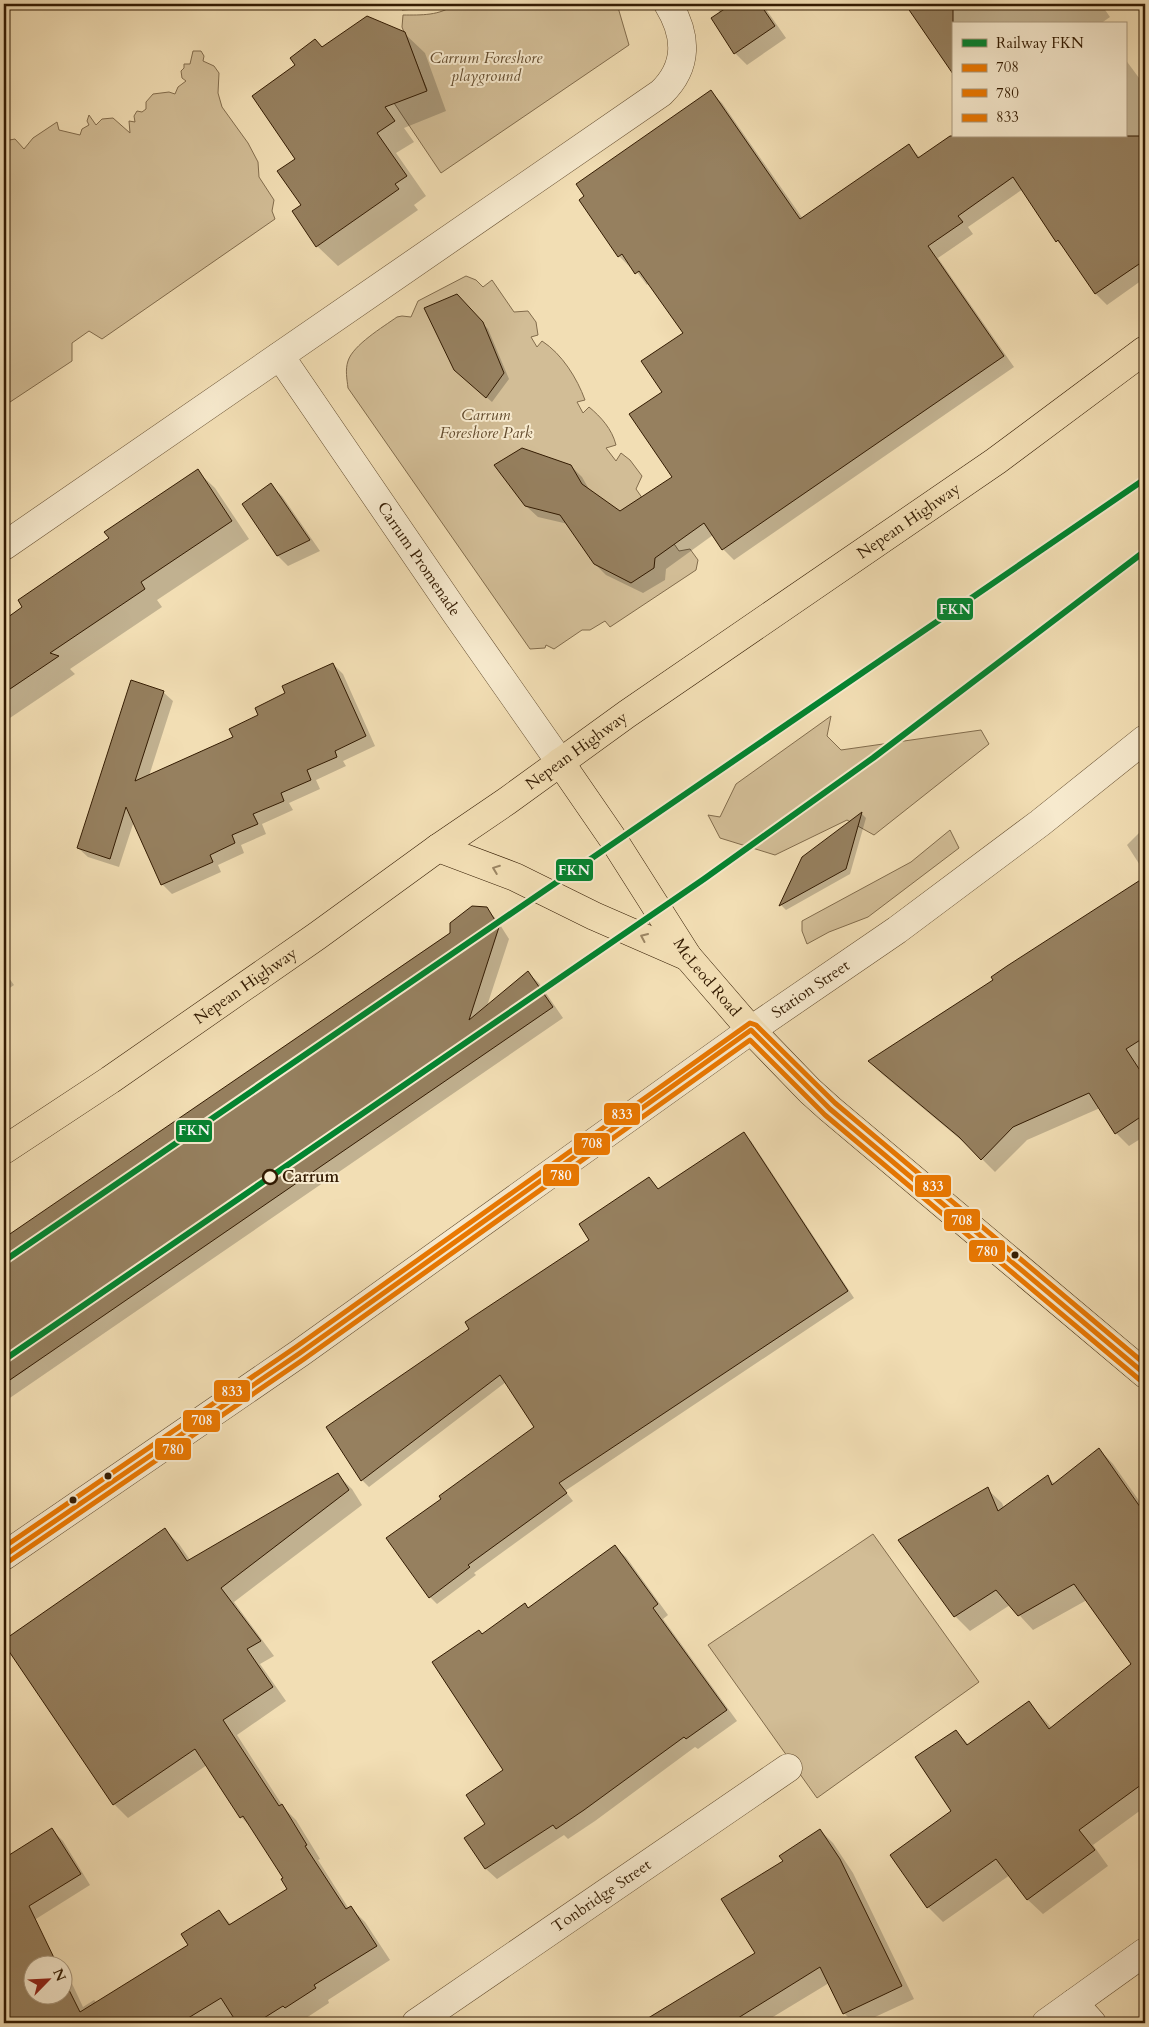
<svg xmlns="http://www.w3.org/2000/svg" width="1149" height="2027" viewBox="0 0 1149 2027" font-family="Cardo,serif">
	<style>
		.green { fill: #d2bd96; stroke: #826c4c }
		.shadow { fill: #0003 }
		.building { fill: #96805f; stroke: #331b02 }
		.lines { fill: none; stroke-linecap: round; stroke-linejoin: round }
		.minor-casing { stroke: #634c2e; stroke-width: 29 }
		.tertiary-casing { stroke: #634c2e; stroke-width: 29 }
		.primary-casing { stroke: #331b02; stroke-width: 29 }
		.trunk-casing { stroke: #331b02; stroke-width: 29 }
		.minor { stroke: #f7eace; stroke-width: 28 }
		.tertiary { stroke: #f7eace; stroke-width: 28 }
		.primary { stroke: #f2deb4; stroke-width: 28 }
		.trunk { stroke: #f2deb4; stroke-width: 28 }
		.bus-1-casing { stroke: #f7eace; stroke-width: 9 }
		.bus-2-casing { stroke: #f7eace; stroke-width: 9 }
		.bus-3-casing { stroke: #f7eace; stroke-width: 9 }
		.bus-1 { stroke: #eb7800; stroke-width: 5 }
		.bus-2 { stroke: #eb7800; stroke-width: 5 }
		.bus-3 { stroke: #eb7800; stroke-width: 5 }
		.rail-1-casing { stroke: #f7eace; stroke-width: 10 }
		.rail-1 { stroke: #028430; stroke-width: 6 }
		.oneway { stroke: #9c8664 }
		.stop-dot { fill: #f7eace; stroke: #331b02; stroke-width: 2.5 }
		.bus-dot { fill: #331b02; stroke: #f7eace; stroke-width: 2 }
		.labels { text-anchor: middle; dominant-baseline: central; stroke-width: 4; stroke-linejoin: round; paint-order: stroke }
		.park-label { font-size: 16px; font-style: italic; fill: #634c2e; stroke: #f7eace }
		.street-label { font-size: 16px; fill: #331b02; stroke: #f7eace }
		.stop-label { font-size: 16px; font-weight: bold; fill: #331b02; stroke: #f7eace; text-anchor: start }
		.line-badge { stroke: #f7eace; stroke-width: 2 }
		.badge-label { font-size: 14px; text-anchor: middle; font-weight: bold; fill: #fff }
	</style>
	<rect width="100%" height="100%" fill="#f2deb4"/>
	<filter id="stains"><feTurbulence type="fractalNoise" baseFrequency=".004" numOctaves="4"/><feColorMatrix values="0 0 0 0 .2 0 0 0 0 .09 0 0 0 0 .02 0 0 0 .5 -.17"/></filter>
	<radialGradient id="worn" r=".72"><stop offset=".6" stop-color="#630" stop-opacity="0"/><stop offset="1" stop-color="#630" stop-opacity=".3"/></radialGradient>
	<path class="green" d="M403 4H441L427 8 402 10Z
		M455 4H617L629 45 441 173 394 103 427 90 402 27 403 15C421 15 440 16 455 4Z
		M193 51H201L204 56 203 61 214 66 219 73 218 93 222 107 248 143 258 162 259 177 274 200 272 211 275 219 102 339 89 331 72 343V361L4 406V172L5 157 4 156V141L15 139 24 149 33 138 57 122 59 130 80 135 82 129 89 125 87 121 89 115 96 125 102 119 113 118 130 133 129 121 135 122 134 116 137 111 142 112 146 109V102L153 94 169 92 175 94 178 87 186 81 182 78 181 71 184 68V64H190Z
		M466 276 476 280 483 287 492 280 514 312 528 311 536 322 538 335 531 337 537 347 542 341C562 354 577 378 585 400L577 402 583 413 589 407C601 417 612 429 616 445L606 448 616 461 621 453 630 460 642 476 636 489 679 551 690 549 698 560 696 570 610 627 605 621 590 630H582L554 649 546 645 545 648 530 649 348 388C347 379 345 370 348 361 353 345 383 327 397 317L402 316 411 317 418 301Z
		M831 716 827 736 841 750 981 730 989 744 874 835 847 820 775 855 720 838 708 815 720 817 736 784Z
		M950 830 959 848 868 917 829 932 807 944 802 931V921L911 862Z
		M873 1534 979 1682 817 1798 708 1645Z"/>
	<path class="shadow" d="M714 4H765L763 5 786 38 747 65 735 53 712 19 720 13Z
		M905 4H1101L1110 17 1100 24H953V73Z
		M404 33 425 53 446 111 404 128 414 142 396 153 426 196 414 205 418 210 338 266 317 246 303 205 297 159 323 48Z
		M1125 59 1145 86V278L1107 305 1096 294 1067 251 1057 241 1023 189 968 227 973 234 938 258 1014 367 734 560 723 549 713 535 666 569 665 580 643 593 606 575 594 563 568 524 538 517 526 506 571 466 582 477 590 491 620 512 674 478 664 392 684 333 649 283 647 285 632 266 630 267 619 256 711 92 722 103 803 219 908 146 921 158 1125 136Z
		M456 296 488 329 509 379 492 402 460 375Z
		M197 471 215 488 249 539 157 600 162 607 70 669 75 674 4 722V621L24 608Z
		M271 485 282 496 320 551 288 566 277 555Z
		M333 664 343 674 375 746 343 761 346 766 316 780 320 789 289 803 293 810 262 824 266 834 241 845 244 853 218 865 221 872 172 894 162 884 134 821 119 867 88 857 78 848 163 692 173 701 149 776 234 738 287 693Z
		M862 814 866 818 850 874 786 910 781 905 803 857Z
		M1145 827V873L1127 845Z
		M1145 878V1136L1129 1146 1116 1133 1100 1108 1027 1140 995 1172 973 1150 882 1074 869 1061 995 980 1008 967Z
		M486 908 497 920 509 939 487 1006 528 973 539 983 563 1018 4 1402V1239Z
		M4 971 14 985 4 992Z
		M744 1134 751 1141 854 1298 565 1491 573 1501 474 1573 476 1575 437 1604 430 1597 442 1499 535 1427 506 1382 369 1487 362 1480 471 1329 591 1240 649 1178 659 1190Z
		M1099 1449 1113 1464 1145 1509V1807L1093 1845 1108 1866 1043 1914 1028 1900 1010 1875 943 1922 928 1907 953 1811 956 1731 969 1745 1028 1702 1052 1728 1133 1664 1087 1600 1033 1630 1010 1605 970 1631 955 1616 899 1541 987 1489 1002 1503 1004 1508 1047 1477 1055 1484Z
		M338 1475 352 1489 362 1505 234 1602 274 1656 260 1664 286 1701 237 1735 284 1808 296 1820 320 1859 318 1860 349 1909 351 1908 365 1922 390 1960 328 2000 329 2003 300 2022 298 2019 292 2023H4V1983L32 1969V1994H62V1968L67 1973 83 2007 94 2000 97 2003 190 1945 219 1912 232 1925 288 1889 284 1879 253 1829 241 1817 207 1765 128 1818 114 1804 4 1642 165 1530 179 1544 190 1560Z
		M615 1547 626 1557 668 1615 663 1619 737 1721 698 1749 695 1747 595 1821 568 1839 564 1835 497 1879 486 1869 465 1838 487 1824 505 1770 483 1635 529 1609Z
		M52 1830 63 1841 90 1885 4 1939V1860Z
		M820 1830 833 1843 853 1873 914 1999 862 2023H854L844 2013 829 1983 763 2023H641L667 2006 668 2008 756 1954 784 1862Z"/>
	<path class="building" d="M732 4H760L775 26 734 54 711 18Z
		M905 4H953V74Z
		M367 16 405 32 427 91 385 107 395 121 377 133 407 176 395 184 399 189 316 247 292 211 301 205 277 171 295 159 252 96 295 65 290 58 315 39 322 47Z
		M711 90 800 219 909 144 918 158 950 136H1145V260L1095 294 1058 240 1056 242 1013 177 958 216 963 222 928 246 1004 356 722 550 704 523 655 558 654 568 631 583 594 564 560 515 525 506 494 465 522 448 571 465 582 484 620 511 672 477 629 414 662 392 641 361 683 333 639 271 635 274 622 254 618 257 579 200 584 196 576 184Z
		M457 294 483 322 504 373 486 398 454 370 424 308Z
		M198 469 232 521 141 582 145 589 50 653 59 656 4 693V620L22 607 18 600 109 538 104 532Z
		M271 483 310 540 277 556 242 504Z
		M333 663 366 736 335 751 337 757 307 770 311 780 281 793 284 801 253 814 258 824 232 835 235 843 210 855 213 862 161 885 126 807 110 859 77 848 131 680 164 691 135 781 233 737 229 729 258 715 255 708 285 693 282 686Z
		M862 812 846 869 779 906 802 857Z
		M1145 877V1037L1126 1049 1145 1078V1114L1115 1134 1089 1093 1013 1127 981 1160 959 1137 868 1061 993 980 991 977 1007 966Z
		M472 906 487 907 499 927 469 1020 528 971 553 1007 4 1384V1238L450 933V923Z
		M744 1132 848 1291 559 1483 567 1493 468 1565 470 1567 429 1598 386 1538 441 1499 439 1496 534 1427 500 1375 361 1481 326 1427 469 1329 465 1322 589 1240 579 1224 649 1177 658 1189Z
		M1099 1448 1145 1514V1782L1079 1830 1095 1850 1027 1900 996 1859 927 1908 890 1855 951 1811 915 1757 956 1730 967 1745 1029 1701 1049 1729 1131 1664 1074 1584 1018 1616 996 1590 954 1617 898 1540 988 1487 998 1511 1048 1475 1052 1485Z
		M338 1473 349 1490 221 1588 261 1641 247 1649 273 1687 223 1720 279 1806 282 1804 307 1845 305 1846 346 1909 351 1906 377 1946 314 1985 316 1988 285 2008 283 2006 256 2023H237L221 1998 180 2023H4V1853L6 1857 52 1828 81 1874 29 1906 57 1964H32V1994H62V1976L80 2012 188 1945 181 1934 219 1910 229 1925 287 1889 281 1879 283 1878 243 1816 240 1818 195 1749 113 1805 4 1644V1640L165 1528 187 1561Z
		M615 1545 658 1604 653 1608 727 1710 686 1739 684 1737 584 1810 556 1829 553 1825 485 1869 464 1838 485 1824 466 1795 503 1770 432 1662 479 1630 482 1634 525 1603 528 1608Z
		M820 1829 840 1859 902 1986 843 2014 820 1967 730 2023H640L755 1953 721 1899 783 1861 779 1856Z"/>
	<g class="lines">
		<g class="minor-casing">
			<g id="minor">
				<path id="s1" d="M280 356 455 612 560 762"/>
				<path d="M4 546 661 93C689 66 687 35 668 4"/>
				<path d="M1074 2003 1092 2023"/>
				<path id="s2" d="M416 2023 788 1768"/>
				<path d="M1046 2023 1145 1952"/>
			</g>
		</g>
		<g class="tertiary-casing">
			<g id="tertiary">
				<path id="s3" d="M4 1556 300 1353 751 1030 897 930 1040 823 1145 739"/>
			</g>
		</g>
		<g class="primary-casing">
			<g id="primary">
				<path id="s4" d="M560 762 613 839 688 957 751 1030 810 1091 830 1109 1145 1374"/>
				<path d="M438 848 515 877 594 916 688 957"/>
			</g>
		</g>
		<g class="trunk-casing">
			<g id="trunk">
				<path id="s5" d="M4 1150 110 1080 317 936 438 848 507 801 627 714 996 461 1145 350"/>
			</g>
		</g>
		<use href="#minor" class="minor"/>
		<use href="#tertiary" class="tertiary"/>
		<use href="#primary" class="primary"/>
		<use href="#trunk" class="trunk"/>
		<g class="bus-1-casing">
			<path id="bus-1" d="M4 1556 300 1353 751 1030 830 1109 1145 1374"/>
		</g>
		<g class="bus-2-casing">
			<path id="bus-2" d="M8 1562 304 1359 750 1040 825 1115 1140 1380"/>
		</g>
		<g class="bus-3-casing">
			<path id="bus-3" d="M4 1547 296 1347 750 1023 756 1025 835 1103 1145 1364"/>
		</g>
		<use href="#bus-1" class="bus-1"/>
		<use href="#bus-2" class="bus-2"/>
		<use href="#bus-3" class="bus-3"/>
		<g class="rail-1-casing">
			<path id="rail-1" d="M4 1261 1145 479
				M4 1360 704 879 873 758 1145 551"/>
		</g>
		<use href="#rail-1" class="rail-1"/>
	</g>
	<defs><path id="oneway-chevron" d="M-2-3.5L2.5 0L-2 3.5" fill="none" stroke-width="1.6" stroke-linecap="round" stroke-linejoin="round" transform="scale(1.25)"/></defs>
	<g class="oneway">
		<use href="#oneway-chevron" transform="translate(496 869) rotate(-159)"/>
		<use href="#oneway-chevron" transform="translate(644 937) rotate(-156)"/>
	</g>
	<circle class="stop-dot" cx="270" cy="1177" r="7"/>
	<g class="bus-dot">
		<circle cx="1015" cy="1255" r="4.5"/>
		<circle cx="108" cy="1476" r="4.5"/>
		<circle cx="73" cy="1500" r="4.5"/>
	</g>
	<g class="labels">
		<g class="park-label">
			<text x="486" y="58">Carrum Foreshore<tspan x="486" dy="18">playground</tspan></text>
			<text x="486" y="415">Carrum<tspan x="486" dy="18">Foreshore Park</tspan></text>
		</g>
		<g class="street-label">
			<text stroke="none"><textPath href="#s5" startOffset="1102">Nepean Highway</textPath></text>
			<text stroke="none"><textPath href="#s1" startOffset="246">Carrum Promenade</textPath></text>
			<text stroke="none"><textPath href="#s5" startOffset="698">Nepean Highway</textPath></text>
			<text stroke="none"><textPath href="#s4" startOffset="261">McLeod Road</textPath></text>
			<text stroke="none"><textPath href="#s5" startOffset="292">Nepean Highway</textPath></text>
			<text stroke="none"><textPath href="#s3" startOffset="986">Station Street</textPath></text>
			<text stroke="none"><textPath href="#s2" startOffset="225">Tonbridge Street</textPath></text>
		</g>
		<g class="stop-label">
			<text x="282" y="1177">Carrum</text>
		</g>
	</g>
	<g class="line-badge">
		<rect x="936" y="597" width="38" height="24" rx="5" fill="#028430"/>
		<rect x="555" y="858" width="39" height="24" rx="5" fill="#028430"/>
		<rect x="603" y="1102" width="38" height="24" rx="5" fill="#eb7800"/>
		<rect x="175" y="1119" width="38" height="24" rx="5" fill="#028430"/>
		<rect x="573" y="1132" width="38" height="24" rx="5" fill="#eb7800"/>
		<rect x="542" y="1163" width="38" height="24" rx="5" fill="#eb7800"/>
		<rect x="914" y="1174" width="38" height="24" rx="5" fill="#eb7800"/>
		<rect x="943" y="1208" width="38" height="24" rx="5" fill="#eb7800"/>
		<rect x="968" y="1239" width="38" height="24" rx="5" fill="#eb7800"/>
		<rect x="213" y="1379" width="38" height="24" rx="5" fill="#eb7800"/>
		<rect x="182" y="1409" width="39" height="24" rx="5" fill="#eb7800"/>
		<rect x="154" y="1437" width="38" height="24" rx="5" fill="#eb7800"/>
	</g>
	<g class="badge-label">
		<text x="955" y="614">FKN</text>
		<text x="574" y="875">FKN</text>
		<text x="622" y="1119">833</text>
		<text x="194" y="1135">FKN</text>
		<text x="592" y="1148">708</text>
		<text x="561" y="1180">780</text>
		<text x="933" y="1191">833</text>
		<text x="962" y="1225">708</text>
		<text x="987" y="1256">780</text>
		<text x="232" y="1396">833</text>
		<text x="202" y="1425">708</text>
		<text x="173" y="1454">780</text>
	</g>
	<rect width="1149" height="2027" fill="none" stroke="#f2deb4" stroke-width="20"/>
	<rect x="5" y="5" width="1139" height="2017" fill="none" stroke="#331b02" stroke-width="2.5"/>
	<rect x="10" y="10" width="1129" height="2007" fill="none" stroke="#331b02"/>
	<rect x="952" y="22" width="175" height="115" fill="#f7eace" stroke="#a9977c"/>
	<rect x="962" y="39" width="25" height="8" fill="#028430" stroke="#a9977c"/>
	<text x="996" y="48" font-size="15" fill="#331b02">Railway FKN</text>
	<rect x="962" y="64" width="25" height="8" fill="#eb7800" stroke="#a9977c"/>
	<text x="996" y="72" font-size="15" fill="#331b02">708</text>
	<rect x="962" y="89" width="25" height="8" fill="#eb7800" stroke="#a9977c"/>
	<text x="996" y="98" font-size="15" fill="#331b02">780</text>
	<rect x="962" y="114" width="25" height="8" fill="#eb7800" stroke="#a9977c"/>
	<text x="996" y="122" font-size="15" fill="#331b02">833</text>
	<g transform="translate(48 1980) rotate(66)"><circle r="24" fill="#f7eace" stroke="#a9977c"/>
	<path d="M0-4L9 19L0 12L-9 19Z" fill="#8f2418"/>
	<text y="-8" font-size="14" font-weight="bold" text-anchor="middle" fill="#331b02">N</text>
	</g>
	<rect width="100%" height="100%" filter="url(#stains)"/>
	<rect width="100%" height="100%" fill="url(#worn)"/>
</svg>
